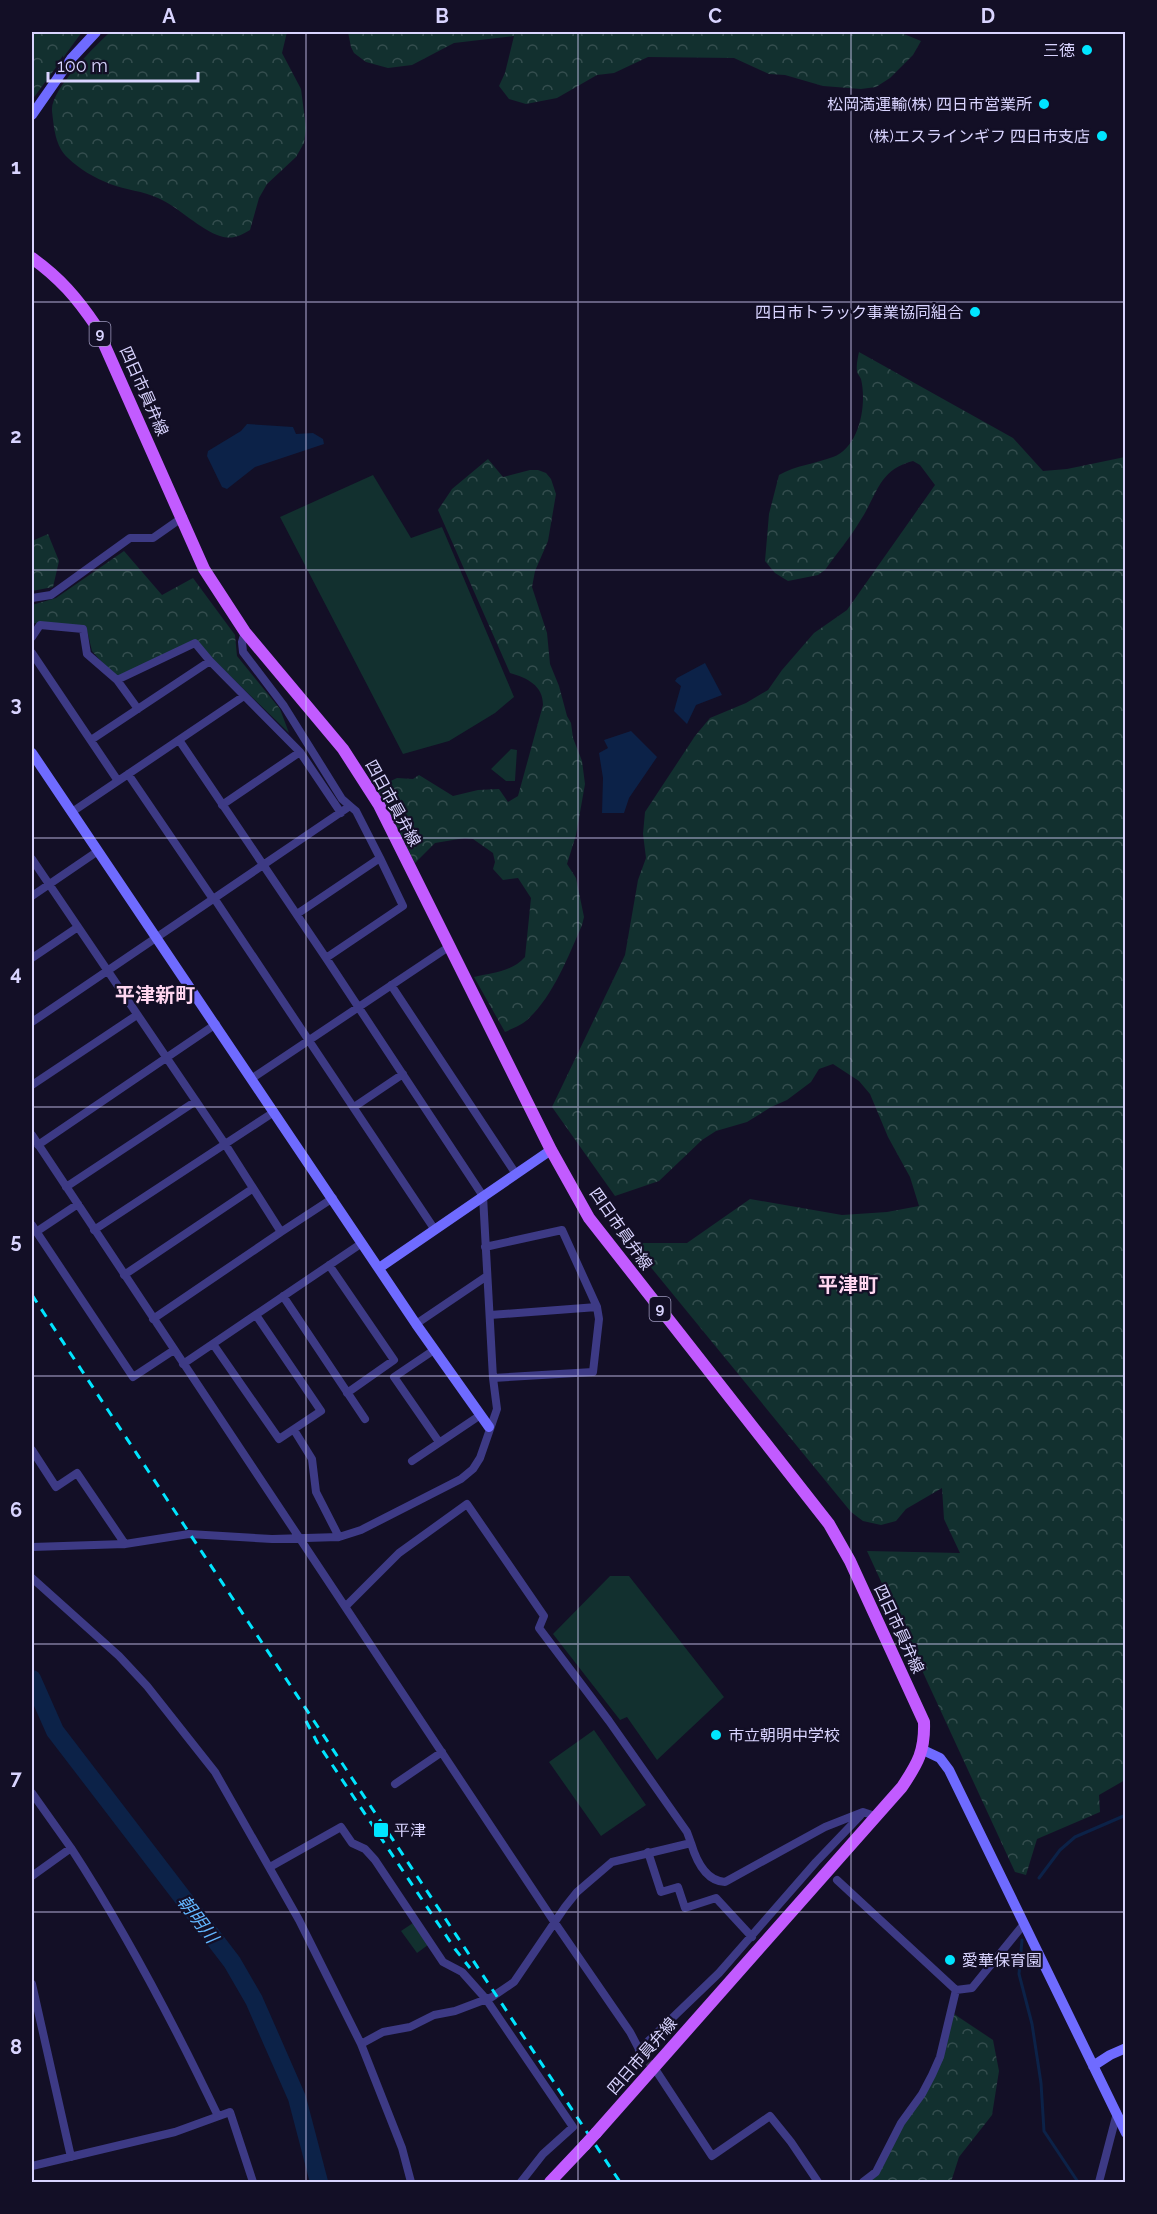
<svg xmlns="http://www.w3.org/2000/svg" width="1157" height="2214" viewBox="0 0 1157 2214" font-family="Raleway,'Noto Sans JP',sans-serif">
	<style>
		.green { fill: #12302f }
		.forest { fill: url(#forest-crowns) }
		.water { fill: #0c2248 }
		.lines { fill: none; stroke-linecap: round; stroke-linejoin: round }
		.stream { stroke: #0c2248; stroke-width: 3 }
		.river { stroke: #0c2248; stroke-width: 18 }
		.street-tunnel { stroke: #312d47; stroke-width: 8; stroke-dasharray: 8 4; stroke-linecap: butt }
		.street { stroke: #3d3a85; stroke-width: 8 }
		.secondary { stroke: #6f6bff; stroke-width: 10 }
		.primary { stroke: #c25bff; stroke-width: 12 }
		.rail { stroke: #00e5ff; stroke-width: 3; stroke-dasharray: 9 8; stroke-linecap: butt }
		.primary-bridge { stroke: #c25bff; stroke-width: 12 }
		.grid { fill: none; stroke: #d9d4ff; stroke-width: 1.5; stroke-opacity: 0.55 }
		.poi-dot { fill: #00e5ff; stroke: #130f26; stroke-width: 2 }
		.labels { text-anchor: middle; dominant-baseline: central; stroke-width: 4.5; stroke-linejoin: round; paint-order: stroke }
		.shield { fill: #130f26; stroke: #9e99be; stroke-width: 1.5 }
		.shield-label { font-size: 15px; font-weight: bold; fill: #d9d4ff }
		.poi-label { font-size: 16px; fill: #d9d4ff; stroke: #130f26; text-anchor: end }
		.street-label { font-size: 16px; fill: #d9d4ff; stroke: #130f26 }
		.water-label { font-size: 18px; font-style: italic; fill: #62b6ff; stroke: #130f26 }
		.quarter-label { font-size: 20px; font-weight: bold; fill: #ffd6f0; stroke: #130f26 }
		.neatline { fill: none; stroke: #d9d4ff; stroke-width: 2 }
		.grid-label { font-size: 20px; text-anchor: middle; font-weight: bold; fill: #d9d4ff }
	</style>
	<defs>
		<pattern id="forest-crowns" width="20" height="18" patternUnits="userSpaceOnUse" patternTransform="scale(1.5)"><rect width="20" height="18" fill="#12302f"/><path d="M2 6a3 3 0 1 1 6 0M12 15a3 3 0 1 1 6 0" fill="none" stroke="#344d4e"/></pattern>
	</defs>
	<rect width="100%" height="100%" fill="#130f26"/>
	<path class="green" d="M373 475 411 538 442 527 514 697 495 713 449 741 403 754 280 517Z
		M511 749 517 750 515 781H506L491 769Z
		M610 1576H629L724 1697 657 1760 627 1717 620 1720 553 1634Z
		M594 1730 646 1805 601 1836 549 1762Z
		M413 1923 428 1945 417 1953 401 1931Z"/>
	<path class="forest" d="M32 32H82L32 100Z
		M110 32H287L282 53 301 89 306 128 304 143 296 157 267 184 259 198 250 230C240 236 232 240 220 236 202 231 177 206 158 198 143 191 126 190 110 184 95 178 79 169 68 158 55 146 54 128 52 111 50 90 95 46 110 32Z
		M348 32H899L921 41 913 55 890 78 876 87 861 89 823 86 785 75 769 74 734 58 648 57 614 73 597 75 557 98 526 104 509 99 499 86 505 73 514 36 454 43 412 65 388 68 366 62 354 53 351 47Z
		M859 352 1013 438 1043 471 1067 469 1125 457V1780L1099 1795 1100 1812 1037 1839 1026 1875 1015 1872 867 1551 960 1553 944 1519 942 1488 906 1509 896 1521 881 1525 863 1521 851 1512 631 1243H687L750 1199 842 1215 887 1212 919 1206 910 1177 888 1137 870 1094 859 1081 833 1064 819 1069 811 1082 787 1100 771 1107 747 1122 716 1131 702 1140 659 1181 615 1196 552 1107 625 955 638 880 646 858 643 834 645 812 695 736 710 718 746 703 768 690 782 670 814 633 847 610 935 485 920 465 913 461C878 470 878 494 860 521 850 538 837 553 825 570L818 575 788 581 775 573 765 561 769 514 779 475C796 465 815 464 833 457 860 447 867 404 861 379 860 376 857 374 857 371 856 365 858 357 859 352Z
		M488 459 503 477 530 470H538L546 473 551 479 556 494 548 541 535 571 532 587 547 633 550 664 559 686 567 716 571 723 573 738 582 761 585 784 576 835 567 864 576 878 584 917 582 925C569 955 553 996 529 1018 523 1025 513 1028 505 1032L474 977C491 973 512 972 525 957L531 898 518 878 503 880 493 869 495 862 493 853 473 839 465 838 435 843 415 863 376 788 397 778 413 779 419 775 453 796 478 790 499 789 508 802 518 796 543 705C543 685 527 678 510 673L438 510 452 489Z
		M48 534 59 561 53 587 32 591V541Z
		M124 551 162 595 193 578 235 635 237 656 280 709 289 733 195 642 117 679 92 651 86 626 32 623V605L56 598Z
		M954 2014 993 2040 999 2071 992 2115 959 2157 951 2182H871L935 2064Z"/>
	<path class="water" d="M247 424 293 427 296 434 313 433 323 439 324 444 255 467 227 489 222 487 207 456 208 451 241 431Z
		M705 663 722 695 696 705 687 724 674 711 681 686 675 681 677 678Z
		M631 731 657 757 629 798 624 813H602L603 778 599 753 608 748 604 740Z"/>
	<g class="lines">
		<path class="stream" d="M1039 1878 1060 1850 1075 1837 1126 1815
			M1022 1940 1019 1974 1032 2024 1041 2083 1044 2131 1078 2182"/>
		<path class="river" d="M32 1679 55 1731 232 1962 254 2000 297 2098 319 2182"/>
		<path class="street-tunnel" d="M641 2053 655 2070"/>
		<path class="street" d="M32 598 51 595 130 538H153L183 517
			M32 637 40 625 83 629 87 654 117 680 195 643 210 661
			M32 653 118 781
			M117 680 138 709
			M91 740 210 661 300 752 341 813
			M128 774 213 899
			M222 805 300 752
			M72 812 244 696
			M32 859 225 1144 281 1232 153 1319
			M32 896 98 851
			M214 898 435 1230
			M297 914 380 858 356 811 350 806
			M32 958 78 927
			M326 958 403 906 380 858
			M391 985 516 1174
			M32 1022 350 806 342 799 284 706 243 652 242 642 245 632
			M251 1079 450 946
			M32 1085 137 1015
			M354 1107 403 1074
			M32 1135 555 1923 630 2032 641 2053
			M38 1145 216 1024
			M66 1187 196 1101
			M32 1225 133 1377 174 1350
			M94 1230 274 1112
			M36 1232 78 1204
			M281 1232 333 1198
			M485 1247 562 1230 597 1307 599 1319 593 1372 493 1378
			M329 1265 394 1360 347 1393
			M124 1275 252 1189
			M283 1296 365 1419
			M490 1315 597 1307
			M416 1324 487 1276
			M213 1344 279 1439 321 1411 256 1315
			M434 1350 394 1377 439 1442
			M183 1364 362 1243
			M294 1430 312 1459 316 1492 339 1537
			M32 1450 56 1487 77 1473 125 1544
			M412 1461 479 1416
			M32 1547 125 1544 189 1534 272 1539 339 1537 361 1530 461 1479 473 1469 480 1458 497 1409 493 1378 483 1196 326 958 179 740
			M32 1578 119 1656 147 1686 215 1772 299 1920 361 2044 402 2148 411 2182
			M346 1606 399 1553 467 1504 544 1616 539 1628 609 1721 687 1832 691 1843
			M395 1784 442 1752
			M32 1793 71 1848
			M648 1852 661 1892 678 1887 685 1908 716 1898 752 1937
			M270 1867 341 1827 352 1843 365 1849 375 1860 443 1962 462 1972 486 1999 573 2127 543 2154 521 2182
			M32 1876 71 1848C127 1934 174 2024 218 2116
			M837 1880 956 1990
			M32 1984 71 2157
			M361 2044 383 2032 410 2027 434 2015 455 2011 492 1997 514 1982 565 1907 577 1892 612 1862 691 1843C696 1860 705 1881 725 1882L825 1827 863 1812 875 1816
			M639 2050 719 1973 816 1862 860 1816
			M657 2072 712 2156 770 2116 791 2142 818 2182
			M32 2166 175 2132 230 2112 253 2182
			M863 2182 876 2172 901 2123 922 2094 932 2075 940 2057 956 1990 972 1988 1024 1924
			M1099 2182 1117 2113"/>
		<path class="secondary" d="M32 115 71 59 96 32
			M32 753 416 1324 489 1427
			M379 1268 551 1150
			M923 1750 940 1758 949 1770 1126 2133
			M1093 2066 1110 2055 1126 2048"/>
		<path class="primary" d="M32 258C60 278 77 298 96 326L204 569 245 632 343 749 379 805 551 1150 589 1218 829 1524 850 1561 924 1722C925 1751 918 1763 902 1787L596 2133
			M550 2182 585 2145"/>
		<path class="rail" d="M32 1295C227 1591 424 1886 620 2182
			M306 1721 317 1742 455 1949 470 1968"/>
		<path class="primary-bridge" d="M585 2145 596 2133"/>
	</g>
	<path class="grid" d="M306 32V2182M578 32V2182M851 32V2182M32 302H1126M32 570H1126M32 838H1126M32 1107H1126M32 1376H1126M32 1644H1126M32 1912H1126"/>
	<g class="poi-dot">
		<circle cx="1087" cy="50" r="6"/>
		<circle cx="1044" cy="104" r="6"/>
		<circle cx="1102" cy="136" r="6"/>
		<circle cx="975" cy="312" r="6"/>
		<circle cx="716" cy="1735" r="6"/>
		<rect x="373" y="1822" width="16" height="16" rx="3"/>
		<circle cx="950" cy="1960" r="6"/>
	</g>
	<g class="labels">
		<g class="shield">
			<rect x="89.5" y="322" width="21" height="24" rx="4.5"/>
			<rect x="649.5" y="1297" width="21" height="24" rx="4.5"/>
		</g>
		<g class="shield-label">
			<text x="100" y="334">9</text>
			<text x="660" y="1309">9</text>
		</g>
		<g class="poi-label">
			<text x="1075" y="50">三徳</text>
			<text x="1032" y="104">松岡満運輸(株) 四日市営業所</text>
			<text x="1090" y="136">(株)エスラインギフ 四日市支店</text>
			<text x="963" y="312">四日市トラック事業協同組合</text>
			<text x="728" y="1735" text-anchor="start">市立朝明中学校</text>
			<text x="394" y="1830" text-anchor="start">平津</text>
			<text x="962" y="1960" text-anchor="start">愛華保育園</text>
		</g>
		<g class="street-label">
			<text transform="translate(144 391) rotate(66)">四日市員弁線</text>
			<text transform="translate(393 803) rotate(61)">四日市員弁線</text>
			<text transform="translate(621 1229) rotate(55)">四日市員弁線</text>
			<text transform="translate(899 1629) rotate(65)">四日市員弁線</text>
			<text transform="translate(642 2056) rotate(-49)">四日市員弁線</text>
		</g>
		<g class="water-label">
			<text transform="translate(198 1919) rotate(53)">朝明川</text>
		</g>
		<g class="quarter-label">
			<text x="155" y="995">平津新町</text>
			<text x="848" y="1285">平津町</text>
		</g>
	</g>
	<rect width="1157" height="2214" fill="none" stroke="#130f26" stroke-width="66"/>
	<path d="M48 72v9h150v-9" fill="none" stroke="#d9d4ff" stroke-width="3"/>
	<text x="57" y="72" font-size="18" fill="#d9d4ff" stroke="#130f26" stroke-width="4.5" paint-order="stroke">100 m</text>
	<rect x="33" y="33" width="1091" height="2148" class="neatline"/>
	<g class="grid-label">
		<text x="169" y="23">A</text>
		<text x="442" y="23">B</text>
		<text x="715" y="23">C</text>
		<text x="988" y="23">D</text>
		<text x="16" y="174">1</text>
		<text x="16" y="443">2</text>
		<text x="16" y="711">3</text>
		<text x="16" y="980">4</text>
		<text x="16" y="1248">5</text>
		<text x="16" y="1517">6</text>
		<text x="16" y="1785">7</text>
		<text x="16" y="2054">8</text>
	</g>
</svg>
